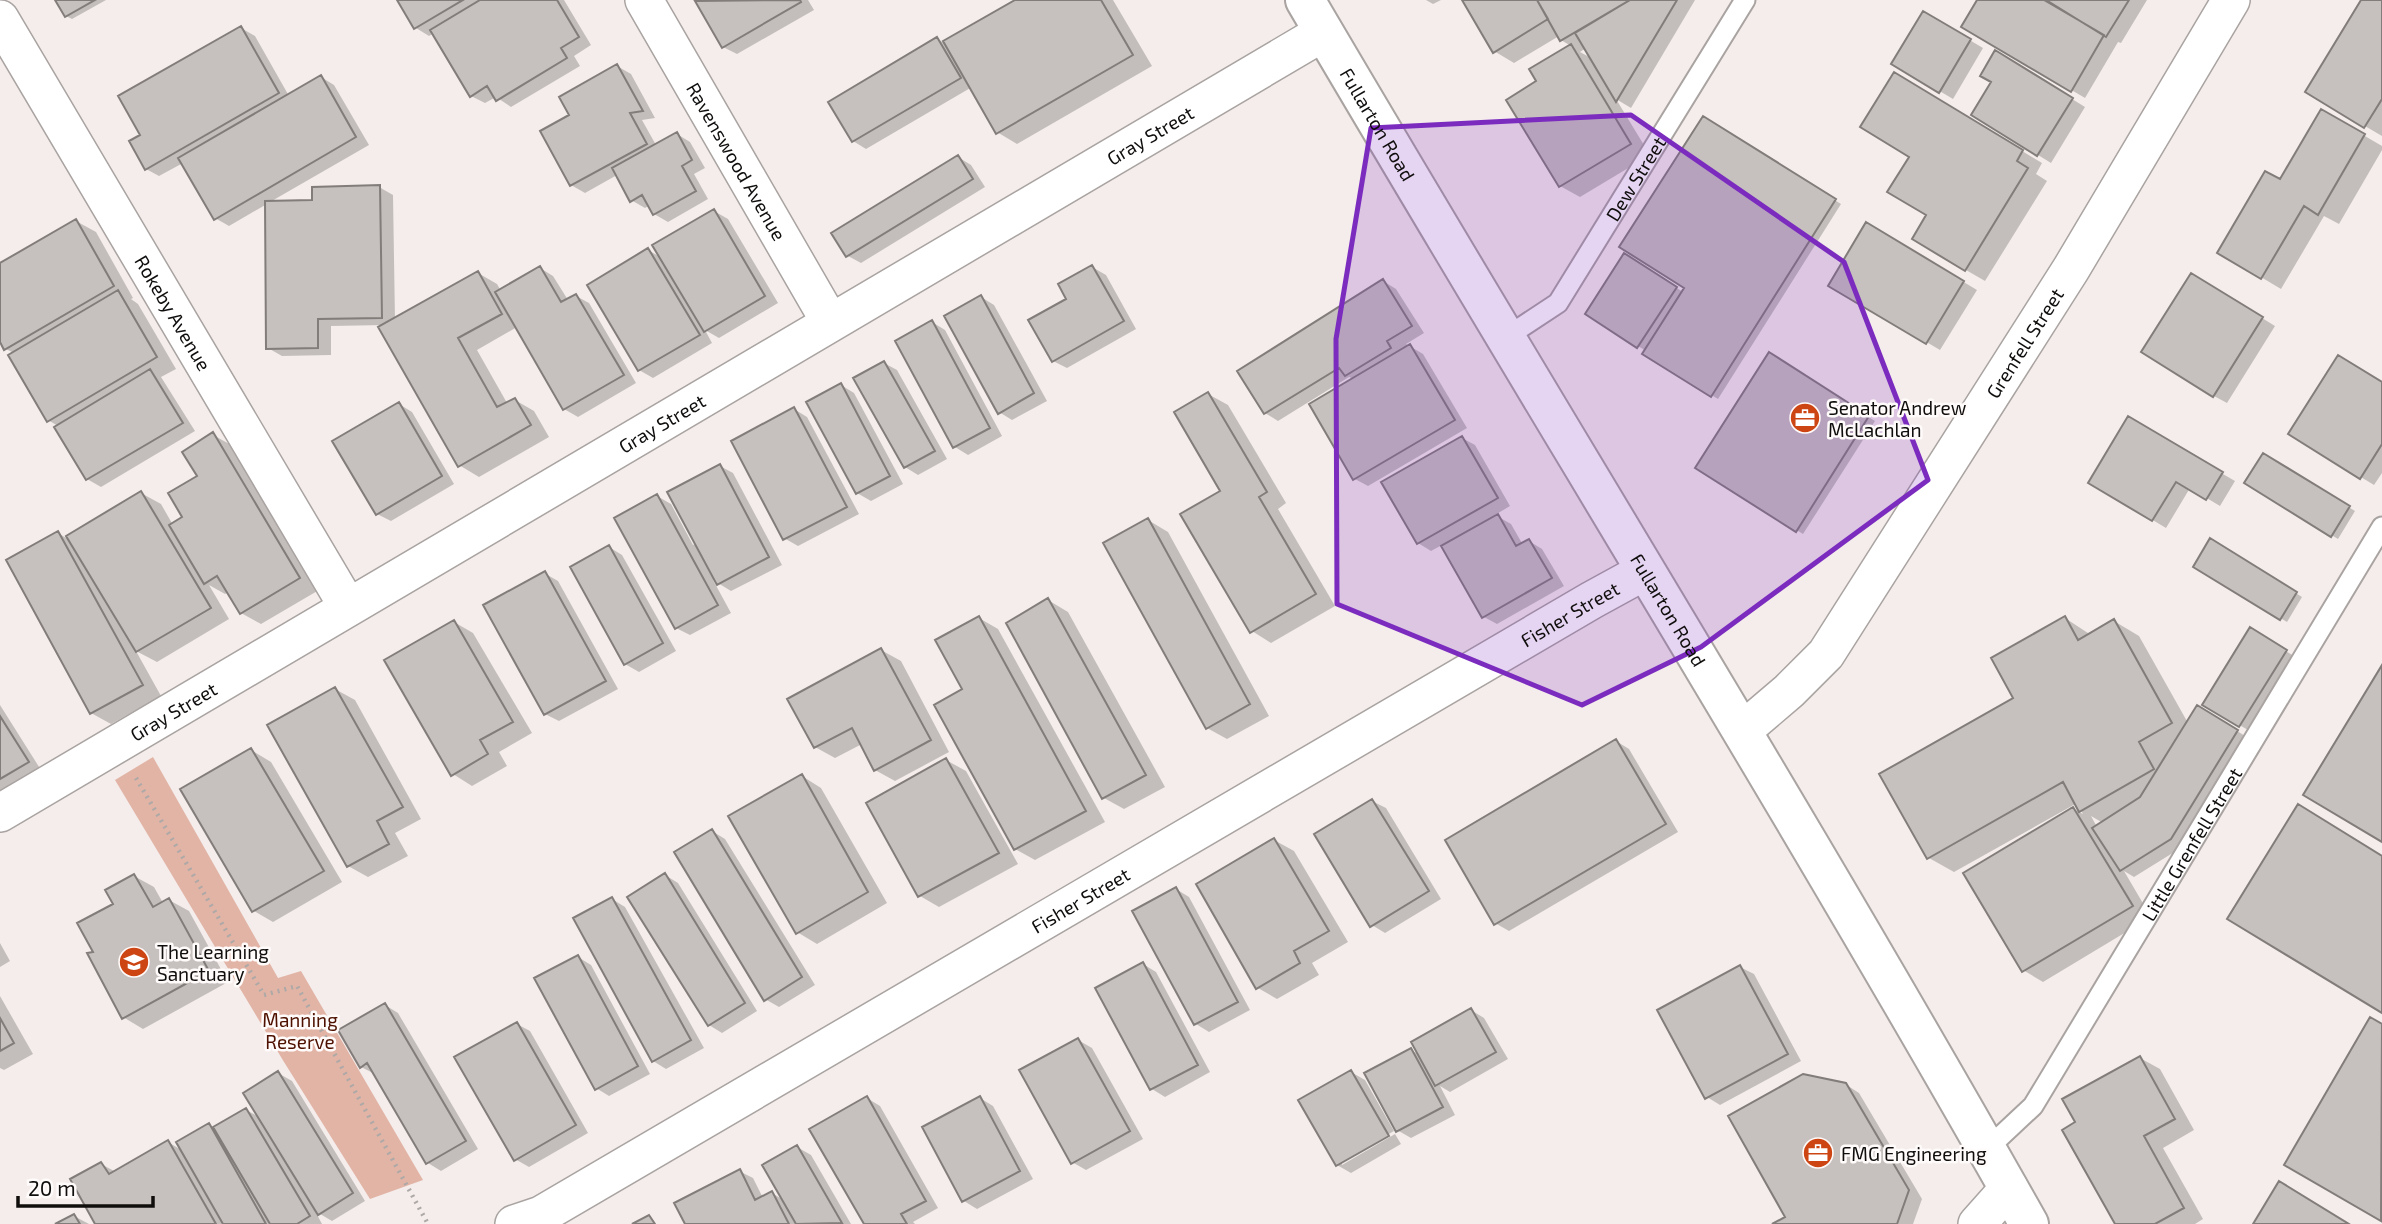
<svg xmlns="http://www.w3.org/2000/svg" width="2382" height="1224" viewBox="0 0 2382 1224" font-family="'Exo 2',sans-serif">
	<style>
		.green { fill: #e2b4a6 }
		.shadow { fill: #0003; fill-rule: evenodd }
		.building { fill: #c6c0be; stroke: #827c7a; stroke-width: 2 }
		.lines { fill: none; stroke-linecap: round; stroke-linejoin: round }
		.lane-casing { stroke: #a9a3a1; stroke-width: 23 }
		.street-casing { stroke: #a9a3a1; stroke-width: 40 }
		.secondary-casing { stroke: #a9a3a1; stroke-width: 42 }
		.path { stroke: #aea9a7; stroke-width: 4.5; stroke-dasharray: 2 5; stroke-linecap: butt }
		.lane { stroke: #fff; stroke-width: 19 }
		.street { stroke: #fff; stroke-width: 37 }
		.secondary { stroke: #fff; stroke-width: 38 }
		.marked { fill: #7b2cbf; fill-opacity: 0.2; stroke: #7b2cbf; stroke-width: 5; stroke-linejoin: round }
		.labels { text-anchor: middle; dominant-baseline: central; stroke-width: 5; stroke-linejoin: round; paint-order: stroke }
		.street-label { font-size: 19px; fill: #100e0d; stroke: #fffbfa }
		.poi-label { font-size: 19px; fill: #100e0d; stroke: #fffbfa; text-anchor: start }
		.park-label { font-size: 19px; fill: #4e1100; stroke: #fffbfa }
	</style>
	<rect width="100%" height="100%" fill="#f4edeb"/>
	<path class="green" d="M153 757 278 978 301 971 423 1180 370 1199 284 1062 115 780Z"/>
	<path class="shadow" d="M57 0H106L72 19 66 16Z
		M399 0H564L591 45 574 56 580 66 511 107 496 97 485 103 471 96 434 33 429 36 416 28Z
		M700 0H808L814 10 737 54 723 47 697 1Z
		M1018 0H1113L1152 66 1017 144 997 132 972 87 866 149 853 141 937 39 944 43Z
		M1426 0H1441L1433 4Z
		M1464 0H1695L1631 108 1616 99 1650 155 1580 197 1560 186 1538 82 1571 46 1561 40 1559 36 1514 63 1494 51ZM1586 48 1593 59 1580 52Z
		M1979 0H2147L2121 43 2118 42 2085 98 1963 26Z
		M2364 0H2382V136L2365 126Z
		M1924 13 1983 48 1953 99 1894 64Z
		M241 28 255 36 289 96 321 77 334 85 369 145 270 202H314L379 187 393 195 395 320 478 273 497 284 501 291 540 268 553 276 568 300 576 296 589 303 636 383 578 417 564 409 517 327 477 350 507 403 515 400 534 411 549 437 479 477 459 465 386 325 331 326V355L282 356 268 348 267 204 229 226 215 218 183 163 159 176 146 169 142 135Z
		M2009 60 2085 107 2051 163 1973 115Z
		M617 66 631 74 655 118 642 120 656 145 677 134 690 142 705 168 694 174 708 199 668 222 654 214 650 205 645 208 631 200 617 175 585 193 571 185V116Z
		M1914 85 2042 163 2036 174 2047 181 1985 281 1966 270 1928 214 1911 156Z
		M2322 111 2382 146V150L2339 224 2324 216 2281 289 2219 252 2281 181Z
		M1703 118 1841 204 1718 399 1644 354 1646 351 1638 346V263L1683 292 1686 287Z
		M958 157 971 165 985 187 861 263 848 256Z
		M714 211 728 219 778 303 719 338 705 330 712 343 653 378 639 370 648 250 662 258Z
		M76 221 96 232 133 298 131 299 138 304 176 369 161 377 195 431 101 487 87 479 58 426 48 420 14 353 6 349 0 339V265Z
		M1867 224 1977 290 1940 350 1830 285Z
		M1092 267 1106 275 1136 329 1067 368 1053 361 1068 299Z
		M1383 281 1396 289 1424 333 1406 344 1423 354 1467 428 1368 486 1355 479 1354 379 1349 377 1278 421 1265 413Z
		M2205 283 2275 326 2227 403 2214 396Z
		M981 297 994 305 1047 401 1012 420 999 412Z
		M932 322 945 330 1002 436 968 455 955 447Z
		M1769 354 1875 421 1803 534 1697 467Z
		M884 363 897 370 947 459 918 475 905 467Z
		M2382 384V473L2374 485 2290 434Z
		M841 385 854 393 903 484 871 501 857 493Z
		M1208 394 1228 405 1286 503 1278 509 1335 606 1271 643 1252 631 1223 492Z
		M399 404 412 412 454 484 391 521 377 514Z
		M794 409 807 417 859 514 798 546 784 538Z
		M2128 419 2235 481 2220 506 2190 488 2166 528 2091 483Z
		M213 435 233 446 319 590 261 624 241 613 229 592 225 594 209 585 229 619 157 662 136 651 161 696 111 724 91 713 58 533 71 541 141 493 161 504 173 525 185 517Z
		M1462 438 1475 445 1510 506 1495 515 1511 524 1523 545 1529 541 1542 549 1564 586 1497 624 1484 617 1442 545 1431 551 1418 543Z
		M2263 455 2355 511 2338 539 2246 483Z
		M720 466 733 473 782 565 731 591 713 580 731 613 690 635 676 628 657 496 671 504 693 545 696 543Z
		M1148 520 1168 532 1269 716 1227 739 1207 728Z
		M2211 540 2302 597 2287 622 2195 566Z
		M609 547 622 555 676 651 639 672 625 664Z
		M544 573 558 581 618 689 559 721 545 714Z
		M1048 600 1068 612 1165 787 1124 809 1104 798Z
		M979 618 998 629 1105 822 1035 860 1015 849 964 690Z
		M2065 618 2091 635 2114 621 2139 636 2188 723 2211 715 2250 739 2184 846 2134 877 2124 871 2151 917 2043 982 2023 970 2071 810 2070 807 1954 872 1929 858 2015 698ZM2077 803 2079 807 2083 814 2070 807ZM2091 816 2103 823 2097 827Z
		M454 622 473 633 532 733 499 752 507 766 472 786 453 774Z
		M2250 630 2299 659 2253 733 2204 704Z
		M881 650 901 661 949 752 895 781 875 770 862 744 835 758 815 747Z
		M335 689 355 700 421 819 395 833 408 856 368 877 348 866Z
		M0 705 41 770 0 795Z
		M1616 741 1629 749 1678 832 1509 931 1495 923Z
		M251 750 271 762 342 882 273 922 254 911Z
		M946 760 966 771 1018 864 939 907 920 896Z
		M802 776 821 788 887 903 817 944 797 932Z
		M1372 801 1386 808 1441 899 1385 933 1372 925Z
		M712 831 725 839 815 985 779 1007 765 999Z
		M1274 840 1294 851 1348 942 1312 963 1319 975 1277 999 1258 988Z
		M665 875 678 883 757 1011 722 1033 709 1025Z
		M134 876 154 887 163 903 169 900 189 911 228 982 143 1029 123 1017 95 953 115 905Z
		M1176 889 1189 897 1250 1010 1209 1032 1196 1024 1134 912Z
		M612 899 625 907 704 1048 666 1069 653 1061Z
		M0 943 10 961 0 967Z
		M578 957 591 965 650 1074 609 1096 596 1088Z
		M1143 964 1156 972 1210 1072 1165 1097 1152 1089 1097 989Z
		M1740 967 1754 974 1801 1061 1720 1105 1707 1097Z
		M0 996 33 1054 4 1070 0 1068Z
		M385 1005 398 1013 478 1149 441 1171 428 1163 375 1074 361 1067Z
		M1471 1010 1484 1018 1508 1059 1450 1092 1440 1086 1455 1115 1411 1138 1397 1130 1411 1050 1420 1055Z
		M2371 1020 2382 1026V1219L2287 1165Z
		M517 1024 530 1031 588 1133 529 1167 515 1159Z
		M1078 1040 1092 1048 1143 1139 1086 1170 1072 1162Z
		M2140 1058 2160 1069 2194 1130 2163 1148 2203 1219 2195 1224H2117L2078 1123Z
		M1351 1072 1365 1080 1394 1131 1342 1161V1165L1395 1134 1401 1144 1351 1173 1337 1165Z
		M278 1073 292 1081 365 1201 332 1221 315 1211 322 1224H97L101 1164 116 1172 168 1142 183 1151 208 1125 214 1128 246 1110 261 1118Z
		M1845 1084 1859 1093 1922 1199 1913 1224H1776L1787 1217Z
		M867 1098 880 1106 938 1208 913 1222 915 1224H866Z
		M980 1098 993 1106 1033 1179 977 1209 964 1201Z
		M797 1147 811 1155 851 1224H687L739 1171 753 1178 763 1198 772 1193 785 1201Z
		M74 1216 89 1224H59Z"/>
	<path class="building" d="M55 0H95L65 17Z
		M397 0H463L414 29Z
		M480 0H557L579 37 561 48 567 58 496 101 487 86 470 97 430 30Z
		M800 0 801 2 722 48 695 1Z
		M1015 0H1101L1133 55 996 134 943 41Z
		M1462 0H1537L1548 19 1493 53Z
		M1537 0H1630L1560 41Z
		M1630 0H1677L1616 102 1575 33Z
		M1977 0H2044L2104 35 2071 92 1961 27Z
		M2046 0H2129L2106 37Z
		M2361 0H2382V99L2364 128 2305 92Z
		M1923 11 1971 39 1939 93 1891 64Z
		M241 26 279 93 145 170 129 141 140 135 118 96Z
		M937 37 961 78 852 142 828 102Z
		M1571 44 1631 144 1559 187 1506 100 1536 81 1529 69Z
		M1995 50 2073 98 2037 156 1971 115 1991 82 1980 76Z
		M617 64 643 111 630 113 647 144 570 186 540 131 569 115 559 97Z
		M1894 72 2023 150 2017 161 2028 168 1965 271 1912 239 1926 215 1887 192 1909 157 1860 127Z
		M321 75 356 137 214 220 178 158Z
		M2321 109 2365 134 2318 215 2304 206 2261 279 2217 253 2265 171 2280 179Z
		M1703 116 1836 199 1711 397 1642 354 1684 288 1619 247Z
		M677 132 692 160 682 166 696 191 653 215 642 195 630 202 612 168Z
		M958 155 973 179 846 257 831 233Z
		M380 185 382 318 318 319V348L266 349 265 201 312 200V187Z
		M714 209 765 296 704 332 652 245Z
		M76 219 114 286 4 350 0 342V263Z
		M1866 222 1964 281 1926 344 1828 286Z
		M648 248 700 335 638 371 587 285Z
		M1624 253 1677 287 1637 348 1585 314Z
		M1092 265 1124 321 1052 362 1028 320 1066 299 1058 284Z
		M540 266 561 302 576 294 624 375 563 410 495 292Z
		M478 271 502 314 458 338 497 407 515 398 531 425 458 467 378 327Z
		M2191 273 2263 317 2213 397 2141 352Z
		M1383 279 1412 326 1387 341 1391 348 1345 376 1339 368 1264 414 1237 371Z
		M118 290 157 357 47 422 8 355Z
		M981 295 1034 393 998 414 944 316Z
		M932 320 990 428 953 448 895 341Z
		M1410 344 1455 420 1353 480 1309 404Z
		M1769 352 1869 416 1796 532 1695 468Z
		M2338 355 2382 382V444L2360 479 2288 434Z
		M884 361 935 451 904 468 853 378Z
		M150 369 183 423 86 480 54 427Z
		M841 383 890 476 856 494 806 402Z
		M1208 392 1267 492 1259 497 1316 594 1250 633 1180 514 1220 491 1174 412Z
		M399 402 442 476 376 515 332 441Z
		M794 407 847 507 783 540 731 441Z
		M2128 416 2223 472 2206 500 2176 482 2152 521 2088 483Z
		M213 432 300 578 240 614 217 576 204 584 169 525 182 517 168 493 197 476 182 452Z
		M1462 436 1498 498 1417 544 1381 482Z
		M2263 453 2350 506 2331 537 2244 483Z
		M720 464 769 557 717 585 667 492Z
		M141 491 211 608 136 652 66 536Z
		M657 494 718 605 675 629 614 518Z
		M1498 514 1516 546 1529 539 1552 578 1482 618 1441 546Z
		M1148 518 1250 704 1206 729 1103 543Z
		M58 531 143 685 90 714 6 560Z
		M2210 538 2297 592 2280 620 2193 567Z
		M609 545 663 643 624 665 570 567Z
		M545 571 606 681 544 715 483 605Z
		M1048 598 1146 775 1102 799 1006 623Z
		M979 616 1086 811 1014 850 934 705 962 689 935 640Z
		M2065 616 2078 640 2114 619 2172 723 2139 742 2154 769 2079 812 2063 782 1927 859 1879 774 2013 698 1991 658Z
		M454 620 513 722 480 740 488 754 451 776 384 660Z
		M2250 627 2287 650 2239 727 2202 705Z
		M881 648 931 740 874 771 852 728 814 748 787 699Z
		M2382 665V842L2303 795Z
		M335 687 403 807 377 821 389 844 347 867 267 725Z
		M2197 705 2238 730 2171 839 2120 871 2092 828 2140 797Z
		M0 716 29 762 0 779Z
		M1616 739 1666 824 1494 925 1445 840Z
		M251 748 324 871 252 912 180 789Z
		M946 758 999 853 918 897 866 803Z
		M802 774 868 892 796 934 728 816Z
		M1372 799 1429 891 1370 927 1314 834Z
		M2298 804 2382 856V1013L2227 919Z
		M2073 807 2133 906 2022 972 1963 873Z
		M712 829 802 977 764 1001 674 852Z
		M1274 838 1329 931 1294 951 1300 963 1256 989 1196 884Z
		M665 873 745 1003 708 1026 627 897Z
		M134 874 153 907 169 898 209 971 122 1019 87 953 93 952 77 923 113 904 105 890Z
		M1176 887 1238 1002 1194 1025 1132 911Z
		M612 897 691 1040 652 1062 573 918Z
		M578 955 638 1066 595 1090 534 978Z
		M1143 962 1198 1065 1150 1090 1095 988Z
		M1740 965 1788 1054 1705 1099 1657 1010Z
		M385 1003 466 1141 426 1164 367 1063 360 1068 338 1030Z
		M1471 1008 1496 1052 1435 1086 1411 1042Z
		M2370 1017 2382 1024 2381 1221 2284 1165Z
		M0 1018 14 1043 0 1051Z
		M517 1022 576 1125 514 1161 454 1057Z
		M1078 1038 1130 1131 1071 1164 1019 1070Z
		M1411 1048 1443 1107 1396 1132 1364 1073Z
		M2140 1056 2175 1119 2144 1136 2184 1208 2155 1224H2115L2062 1130 2075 1122 2062 1099Z
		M1351 1070 1389 1136 1336 1166 1298 1100Z
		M278 1071 353 1193 318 1215 243 1093Z
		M1803 1074 1846 1083 1909 1190 1897 1224H1772L1785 1217 1728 1116Z
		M867 1096 926 1201 901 1214 907 1224H864L809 1129Z
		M980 1096 1020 1171 962 1202 922 1127Z
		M246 1108 310 1216 297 1224H270L213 1127Z
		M209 1123 266 1224H223L176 1142Z
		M168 1140 216 1224H95L70 1179 101 1162 109 1174Z
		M797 1145 842 1223 796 1224 762 1165Z
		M740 1169 755 1200 772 1191 789 1224H685L674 1203Z
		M2279 1181 2349 1224H2253Z
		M74 1214 80 1224H55Z
		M649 1215 655 1224H632Z"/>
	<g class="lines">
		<g class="lane-casing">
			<g id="lane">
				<path id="s1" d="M1505 338 1558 303 1745 0"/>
				<path id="s2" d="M1987 1149 2033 1106 2382 527"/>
			</g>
		</g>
		<g class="street-casing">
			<g id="street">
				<path id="s3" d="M644 0 830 322"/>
				<path id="s4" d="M0 19 348 607"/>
				<path id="s5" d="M1742 731 1789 691 1826 654 2071 269 2231 0"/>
				<path id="s6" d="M0 813 1324 32"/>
				<path id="s7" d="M514 1224 541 1215 1592 600 1645 571"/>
				<path d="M1977 1224 2009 1188"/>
			</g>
		</g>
		<g class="secondary-casing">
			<g id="secondary">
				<path id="s8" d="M1305 0C1545 409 1796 811 2029 1224"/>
			</g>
		</g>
		<path class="path" d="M136 778 264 995 297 986 428 1224"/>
		<use href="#lane" class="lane"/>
		<use href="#street" class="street"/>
		<use href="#secondary" class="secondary"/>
	</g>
	<path class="marked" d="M1631 115 1844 262 1928 480 1701 647 1582 705 1337 604 1336 339 1371 128Z"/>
	<defs>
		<g id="office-disc" transform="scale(1.575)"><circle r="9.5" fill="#cc4513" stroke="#fffbfa"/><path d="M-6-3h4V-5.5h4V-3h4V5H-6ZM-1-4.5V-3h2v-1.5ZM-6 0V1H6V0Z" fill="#fff"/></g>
		<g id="school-disc" transform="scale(1.575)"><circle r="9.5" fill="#cc4513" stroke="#fffbfa"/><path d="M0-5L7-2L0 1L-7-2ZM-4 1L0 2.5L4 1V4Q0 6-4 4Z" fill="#fff"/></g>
	</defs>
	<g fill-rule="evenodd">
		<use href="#office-disc" x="1805" y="418"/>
		<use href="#school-disc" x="134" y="962"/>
		<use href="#office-disc" x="1818" y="1153"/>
	</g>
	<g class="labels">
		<g class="street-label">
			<text stroke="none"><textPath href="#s8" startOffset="144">Fullarton Road</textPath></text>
			<text stroke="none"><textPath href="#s6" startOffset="1335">Gray Street</textPath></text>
			<text stroke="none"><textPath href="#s3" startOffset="186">Ravenswood Avenue</textPath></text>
			<text stroke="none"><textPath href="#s1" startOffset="210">Dew Street</textPath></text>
			<text stroke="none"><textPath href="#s4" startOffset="341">Rokeby Avenue</textPath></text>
			<text stroke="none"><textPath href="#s5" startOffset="483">Grenfell Street</textPath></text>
			<text stroke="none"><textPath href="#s6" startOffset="768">Gray Street</textPath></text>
			<text stroke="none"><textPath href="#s8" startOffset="710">Fullarton Road</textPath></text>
			<text stroke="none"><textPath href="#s7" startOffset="1220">Fisher Street</textPath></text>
			<text stroke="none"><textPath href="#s6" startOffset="201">Gray Street</textPath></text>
			<text stroke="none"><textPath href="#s2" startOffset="369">Little Grenfell Street</textPath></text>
			<text stroke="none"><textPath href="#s7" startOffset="653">Fisher Street</textPath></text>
		</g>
		<g class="poi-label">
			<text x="1828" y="407">Senator Andrew<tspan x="1828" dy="22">McLachlan</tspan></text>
			<text x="157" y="951">The Learning<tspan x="157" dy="22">Sanctuary</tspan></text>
			<text x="1841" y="1153">FMG Engineering</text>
		</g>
		<g class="park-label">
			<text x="300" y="1019">Manning<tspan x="300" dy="22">Reserve</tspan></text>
		</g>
	</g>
	<path d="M18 1196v10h135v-10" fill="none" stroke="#100e0d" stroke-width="3.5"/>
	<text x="28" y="1196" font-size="21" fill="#100e0d" stroke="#fffbfa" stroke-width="5" paint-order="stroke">20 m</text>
</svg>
